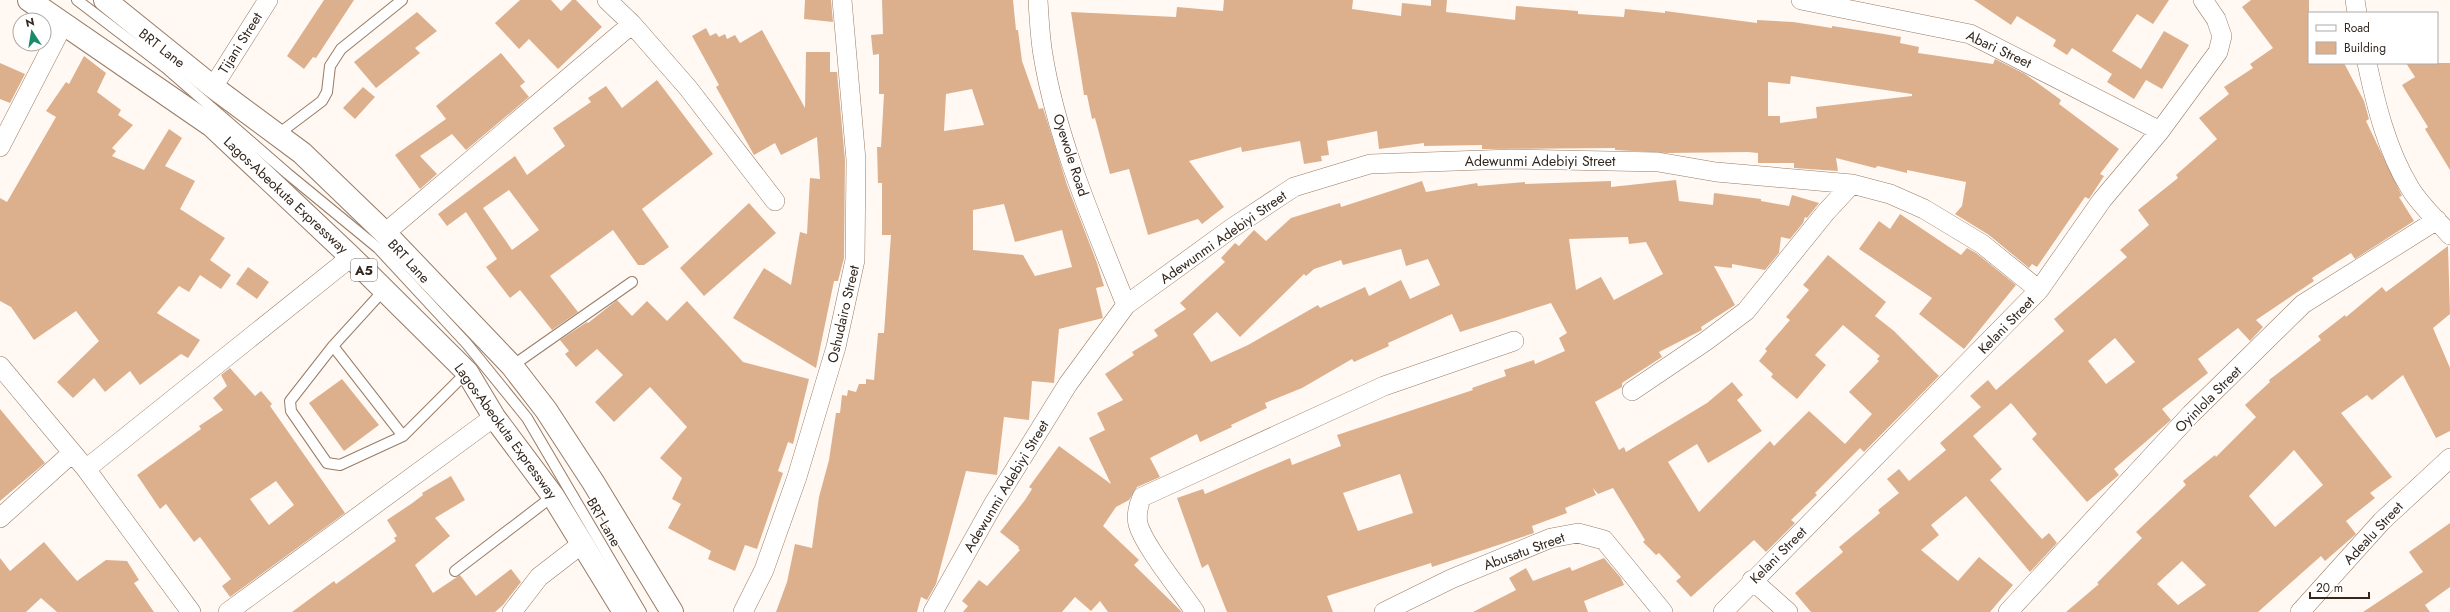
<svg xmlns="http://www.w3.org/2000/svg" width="2450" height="612" viewBox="0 0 2450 612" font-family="Jost,sans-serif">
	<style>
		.building { fill: #ddb08d; fill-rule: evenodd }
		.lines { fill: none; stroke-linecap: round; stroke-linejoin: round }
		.service-casing { stroke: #997c65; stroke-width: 12 }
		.minor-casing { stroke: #997c65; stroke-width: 20 }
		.trunk-casing { stroke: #997c65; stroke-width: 24 }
		.service { stroke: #fff; stroke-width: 10 }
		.minor { stroke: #fff; stroke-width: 19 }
		.trunk { stroke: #fff; stroke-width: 22 }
		.labels { text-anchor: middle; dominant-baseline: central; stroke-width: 3; stroke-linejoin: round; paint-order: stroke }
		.shield { fill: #fff; stroke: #706862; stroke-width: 1 }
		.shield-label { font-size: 13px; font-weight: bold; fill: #33271e }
		.street-label { font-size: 14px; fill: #33271e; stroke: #fff }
	</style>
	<rect width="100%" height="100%" fill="#fff8f3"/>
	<path class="building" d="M324 0H354L316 58 313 57 304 69 287 56Z
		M520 0H551L561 11 572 0H576L602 27 558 69 529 39 519 49 495 23Z
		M805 0H831L833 22 804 19Z
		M882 0H1013L1016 30H1018L1022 61 1039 109 1043 108 1067 185 1097 263 1104 286 1096 288 1103 318 1059 329 1054 383 1032 381 1029 420 1004 417 997 475 966 471 936 584 927 600 921 597 917 612H776L787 582 795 544 812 548 819 497 829 460 836 413H840L842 395 847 396 848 390 856 392 859 384H866V379L874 380 878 333H884L891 235H882V183H878L877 147H881L884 94H879V54L873 55 871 35 883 34ZM972 89 984 125 944 131 946 94ZM1004 204 1015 242 1062 230 1072 267 1035 276 1023 255 973 250V210Z
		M1224 0H1353L1352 9 1401 16 1402 3 1431 6V0H1447L1446 12 1515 20 1516 6 1578 11V14L1624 17 1625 9 1665 13V11L1757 23V20L1793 22 1832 28V26L1884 34 1901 37 1900 43 1919 47 1918 53 1993 64 1995 59 2025 74 2061 100 2059 104 2119 149 2100 174 2104 176 2089 199 2085 197 2037 267 2032 264 2029 268 1989 235 1955 214 1962 206 1966 182 1907 170V173L1878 166 1875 168 1836 158 1838 171 1794 168V163H1758V153L1748 152 1668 153 1615 150V148L1482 149V145L1424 146V143L1379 149 1377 131 1327 141 1329 155 1321 156 1322 161 1304 164 1300 141 1242 152 1241 147 1189 161 1224 207 1202 224 1198 219 1148 235 1129 169 1110 174 1095 118 1092 119 1087 95H1084L1071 12 1176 17 1177 7 1223 11ZM1791 76 1912 94V96L1816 107 1817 118 1780 123V116H1768V82L1790 84Z
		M1974 0H2169L2153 24 2137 14 2112 51 2141 69 2164 31 2189 45 2162 89 2146 80 2134 99 2107 82 2112 74 2072 48 2067 55 2053 46 2056 40 2017 16 2011 25Z
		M2251 0H2309V63H2344L2364 101 2369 119 2366 121 2402 196 2399 197 2414 221 2355 259 2351 253 2312 278 2314 281 2256 320 2263 327 2250 341 2238 328 2198 359 2208 373 2162 409 2171 420 2114 469 2119 475 2087 502 2032 439 2037 434 2011 403 1973 436 2002 469 1990 480 2042 539 2049 533 2057 543 2030 572 1966 496 1931 525 1939 535 1921 550 1958 581 1979 557 2013 585 1990 612H1811L1795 593 1843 552 1839 547 1880 513 1878 510 1899 493 1887 479 1899 469 1909 481 1946 450 1940 443 1981 407 1970 396 1988 380 1996 390 2064 331 2054 319 2127 257 2120 250 2149 225 2138 210 2178 178 2176 175 2217 139 2199 118 2229 94 2224 87 2253 68 2250 64 2273 48 2242 7ZM2115 338 2135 362 2106 384 2088 361Z
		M417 12 437 31 415 48 420 53 376 88 354 62Z
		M706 28 710 36 716 33 719 37 725 34 727 39 735 35 740 43 762 30 805 108 806 52H830V72H837L845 160 844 258 838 281H834L816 368 733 318 764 268 791 285 800 232 807 234 810 178 820 179 817 137 781 155 775 143 754 155 716 87 719 85 692 36Z
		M501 53 525 82 520 86 529 97 466 150 452 134 420 156 437 174 420 189 395 155 446 119 436 106Z
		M84 56 106 73 97 92 121 110 118 115 133 125 112 148 116 151 112 156 144 170 169 129 182 138 165 166 195 181 180 209 225 238 210 260 231 275 221 289 200 275 189 292 179 286 157 313 200 340 188 358 181 354 140 385 130 371 105 392 94 378 73 398 57 382 99 341 76 311 34 340 11 307 0 301V198L7 202 56 117 46 111 66 82 69 84Z
		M0 63 25 74 10 103 0 99Z
		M2406 63H2450V170L2425 129 2428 127 2402 85 2415 77Z
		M657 80 713 154 642 209 669 247 644 265H638L613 230 550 276 578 312 552 330 520 290 510 298 486 267 497 259 466 212 447 226 438 214 515 156 527 175 565 146 553 128 591 102 588 98 606 86 622 108ZM509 190 539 230 512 250 483 208Z
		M363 87 375 97 355 119 343 108Z
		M1676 180 1679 201 1713 205 1714 193 1761 199V201L1789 206 1792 195 1819 203 1807 218 1805 217 1803 223 1790 239 1781 237 1779 253 1765 270 1732 264V268L1714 266 1735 305 1701 327 1702 330 1659 352 1662 357 1622 383V387L1595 402 1619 450 1624 447 1626 452 1707 403 1732 382 1743 395 1737 400 1762 431 1708 463 1697 444 1668 462 1699 512 1770 441 1774 446 1809 411 1845 444 1872 414 1849 392 1879 361 1877 359 1880 356 1843 325 1815 355 1826 365 1797 399 1771 377 1773 374 1759 361 1767 351 1765 349 1790 320 1786 317 1809 290 1803 285 1828 255 1886 302 1875 316 1894 331 1939 376 1864 452 1860 448 1815 493 1817 495 1791 520 1795 523 1766 552 1754 540 1691 597 1676 581 1681 577 1659 553 1656 555 1643 542 1645 540 1613 488 1598 494 1593 488 1596 495 1565 508 1567 513 1532 526 1534 533 1432 567 1431 563 1327 596 1333 612H1227L1208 564 1202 568 1177 498 1203 489 1205 494 1290 458 1292 465 1341 446 1337 435 1473 390 1472 388 1506 376 1504 370 1534 360 1535 364 1565 351 1559 338 1567 333 1551 303 1460 332 1452 314 1388 343 1389 346 1354 362 1352 359 1302 388 1265 403 1267 408 1231 425 1232 427 1200 442 1197 434 1150 458 1160 477 1137 487 1129 500 1116 507 1103 526 1139 560 1134 565 1182 612H1108L1100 601 1091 611 1075 597 1062 612H963L968 606 962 601 979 580 987 586 1020 550 1018 548 1019 547 1000 532 1025 500 1032 489 1029 487 1059 446 1111 484 1089 438 1105 430 1097 413 1123 400 1105 374 1134 355 1132 352 1158 336 1154 330 1186 309 1180 303 1225 262 1221 258 1235 243 1239 246 1254 230 1266 241 1291 218 1340 203 1341 207 1422 181 1426 192 1477 183 1478 186 1525 182V184L1611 181V187ZM1628 237 1629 244 1646 242 1663 274 1614 300 1601 277 1576 290 1569 239ZM1401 249 1406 266 1428 259 1440 285 1410 299 1401 280 1369 296 1365 287 1320 308 1318 305 1248 345 1211 362 1193 334 1217 312 1240 337 1304 274 1306 276 1314 269 1341 260 1343 265ZM1400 474 1413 513 1358 531 1343 493Z
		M749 203 776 233 704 296 680 268Z
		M1900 214 1961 255 1967 248 1976 253 2016 285 1964 349 1919 314 1932 298 1859 249 1879 221 1890 229Z
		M2448 246 2450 314 2433 328 2450 368V431L2436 438 2403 375 2372 400 2367 395 2341 413 2392 477 2370 493 2375 498 2346 521 2356 534 2325 561 2321 556 2258 612H2066L2099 584 2097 583 2142 538 2136 532 2186 485 2183 481 2215 455 2216 457 2256 417 2245 405 2270 382 2269 380 2321 340 2318 336 2345 315 2346 317 2382 287 2386 292ZM2294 450 2323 485 2275 527 2249 496ZM2182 561 2206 585 2178 605 2157 584Z
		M248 267 269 282 257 299 236 284Z
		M617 300 632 316 647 301 667 321 687 301 743 362 809 379 793 444 788 442 778 471 783 473 757 549 745 545 735 571 708 559 711 551 668 528 681 504 672 499 682 478 660 458 687 427 650 387 614 422 595 402 623 375 597 349 576 367 565 354 569 351 560 340 587 322 588 323Z
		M230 368 255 396 261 391 272 404 270 406 345 513 230 597 222 586 231 579 200 537 194 542 166 504 160 509 137 475 201 429 199 426 223 410 213 398 227 386 221 375ZM276 481 294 505 269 525 250 499Z
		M342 379 379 425 344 451 309 403Z
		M0 409 45 463 0 501Z
		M451 476 465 500 435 518 450 536 415 565 433 593 460 575 476 596 511 569 521 582 503 605 495 612H292L334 581 336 584 396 541 394 538 397 536 387 520 411 504 423 495 422 493Z
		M2450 523V587L2425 605 2430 612H2363L2423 572 2409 552Z
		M44 542 77 581 106 560 127 561 139 580 134 583 154 612H57L41 598 26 612H0V558L10 571Z
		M1604 558 1621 578 1624 585 1584 601 1588 612H1473L1516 590 1509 578 1526 568 1533 581 1570 567 1572 571Z"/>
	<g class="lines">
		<g class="service-casing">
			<path id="service" d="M77 0 166 68 288 174 378 248 467 344 527 418 641 612
				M277 135 322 101 327 92 330 66 341 49 402 0
				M383 291 333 346 290 401 291 411 327 463 340 465 403 436 467 372
				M333 346 403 436
				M512 366 632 282
				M455 571 553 496"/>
		</g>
		<g class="minor-casing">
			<path id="minor" d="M607 0 632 24 688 88 775 201
				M1038 0C1039 18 1040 37 1043 55 1057 141 1094 224 1126 305
				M1801 0 1970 34 2160 131
				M2355 0 2357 13
				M2367 63C2376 105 2387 151 2410 188 2420 205 2437 220 2450 235
				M213 87 268 0
				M0 147 64 23
				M385 233 632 24
				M0 366 86 469 191 612
				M1632 391 1706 341 1746 311 1826 212 1852 184
				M86 469 351 257
				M0 518 72 453
				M1752 580 1788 612
				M228 612 494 417
				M512 612 539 577 583 543
				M743 612 764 570 797 477 836 347 855 260 856 160 842 0
				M933 612 994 503 1068 384 1126 305 1232 228 1294 187 1370 164 1512 159 1658 162 1716 172 1852 184 1890 194 1924 209 1982 244 2039 290
				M1195 612C1181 591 1144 546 1138 524 1136 514 1138 506 1142 497L1384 386 1514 341
				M1384 612 1451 579 1551 538 1578 533 1604 540 1663 612
				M1723 612 2039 290 2102 200 2160 131 2218 52 2222 36 2216 19 2203 0
				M2008 612 2191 414 2303 304 2437 220
				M2300 612 2382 521 2450 458"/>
		</g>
		<g class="trunk-casing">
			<path id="trunk" d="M29 0 212 126 351 257 467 372 494 417 553 496 624 612
				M105 0 213 87 302 153 385 233 512 366 546 410 593 482 672 612"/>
		</g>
		<use href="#service" class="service"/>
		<use href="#minor" class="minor"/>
		<use href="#trunk" class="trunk"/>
	</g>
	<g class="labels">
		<rect class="shield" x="351" y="259" width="26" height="22" rx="3"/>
		<g class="shield-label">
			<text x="364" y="270">A5</text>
		</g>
		<g class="street-label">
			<text transform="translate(240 43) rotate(-58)">Tijani Street</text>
			<text transform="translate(162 48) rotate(38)">BRT Lane</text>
			<text transform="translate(1999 49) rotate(25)">Abari Street</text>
			<text transform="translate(1071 155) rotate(72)">Oyewole Road</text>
			<text x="1540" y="161">Adewunmi Adebiyi Street</text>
			<text transform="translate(286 195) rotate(43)">Lagos-Abeokuta Expressway</text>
			<text transform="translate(1223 237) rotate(-35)">Adewunmi Adebiyi Street</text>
			<text transform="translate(409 261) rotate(47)">BRT Lane</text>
			<text transform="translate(843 314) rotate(-77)">Oshudairo Street</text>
			<text transform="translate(2006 325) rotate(-46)">Kelani Street</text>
			<text transform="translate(2208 399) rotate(-45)">Oyinlola Street</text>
			<text transform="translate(506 431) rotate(54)">Lagos-Abeokuta Expressway</text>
			<text transform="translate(1006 486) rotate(-59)">Adewunmi Adebiyi Street</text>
			<text transform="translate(604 522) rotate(60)">BRT Lane</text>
			<text transform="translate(2373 533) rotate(-47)">Adealu Street</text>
			<text transform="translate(1524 551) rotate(-20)">Abusatu Street</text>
			<text transform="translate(1778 555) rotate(-45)">Kelani Street</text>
		</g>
	</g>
	<rect x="2308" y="12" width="130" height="52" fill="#ffffff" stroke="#ada9a5"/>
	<rect x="2316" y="25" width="20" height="6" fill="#ffffff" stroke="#ada9a5"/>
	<text x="2344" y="32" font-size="12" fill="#33271e">Road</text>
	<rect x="2316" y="42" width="20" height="12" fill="#ddb08d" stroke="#ada9a5"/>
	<text x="2344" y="52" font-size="12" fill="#33271e">Building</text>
	<g transform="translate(32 32) rotate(348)"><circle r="19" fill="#ffffff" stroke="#ada9a5"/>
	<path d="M0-3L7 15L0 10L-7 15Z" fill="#1a8a69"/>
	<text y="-6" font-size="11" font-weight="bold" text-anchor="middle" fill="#33271e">N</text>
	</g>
	<path d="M2310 592v6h59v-6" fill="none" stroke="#33271e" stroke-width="2"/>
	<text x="2316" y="592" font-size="12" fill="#33271e" stroke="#ffffff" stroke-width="3" paint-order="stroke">20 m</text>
</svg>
